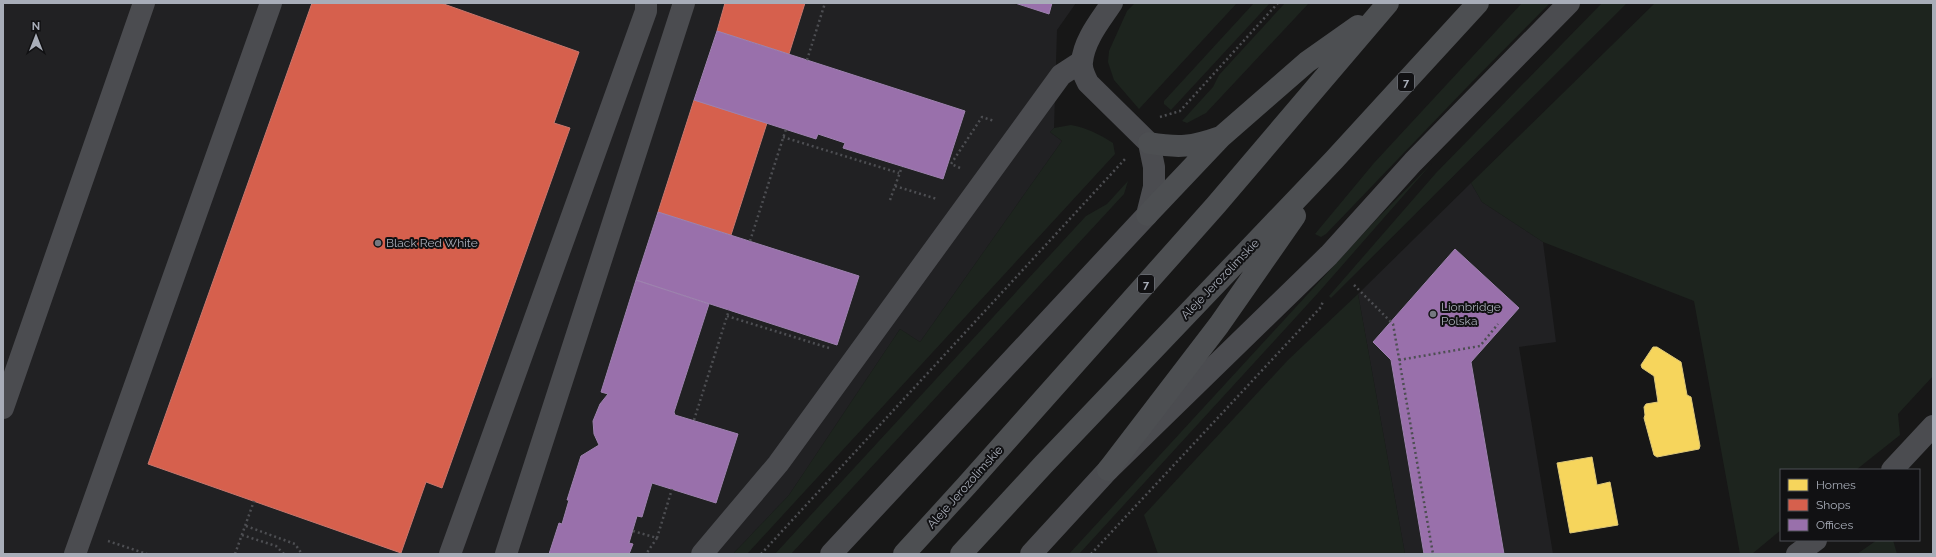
<svg xmlns="http://www.w3.org/2000/svg" width="1936" height="557" viewBox="0 0 1936 557" font-family="Raleway,sans-serif">
	<style>
		.built { fill: #212123 }
		.green { fill: #1d241e }
		.homes { fill: #f6d55c; stroke: #dfc978 }
		.shops { fill: #d6604d; stroke: #c8776d }
		.offices { fill: #9970ab; stroke: #9e82af }
		.lines { fill: none; stroke-linecap: round; stroke-linejoin: round }
		.path { stroke: #4d4e52; stroke-width: 2.5; stroke-dasharray: 2 3; stroke-linecap: butt }
		.minor { stroke: #4b4c50; stroke-width: 22 }
		.major { stroke: #4d4f52; stroke-width: 22 }
		.poi-dot { fill: #757880; stroke: #111113; stroke-width: 1.5 }
		.labels { text-anchor: middle; dominant-baseline: central; stroke-width: 4; stroke-linejoin: round; paint-order: stroke }
		.shield { fill: #111113; stroke: #7b7e86; stroke-width: 1 }
		.shield-label { font-size: 11px; font-weight: bold; fill: #a8adb8 }
		.poi-label { font-size: 12px; fill: #a8adb8; stroke: #111113; text-anchor: start }
		.street-label { font-size: 12px; fill: #a8adb8; stroke: #111113 }
	</style>
	<rect width="100%" height="100%" fill="#171717"/>
	<path class="built" d="M3 3H1076L1057 30 1054 128 1050 132 1062 141 920 342 900 329 789 495 733 554H3Z
		M1471 183 1482 202 1543 242 1556 342 1519 347 1553 554H1405L1358 294Z"/>
	<path class="green" d="M1135 3H1237L1139 109 1114 80 1108 62 1109 51 1127 11Z
		M1254 3H1270L1171 110 1164 104V101Z
		M1285 3H1309L1206 113 1187 123 1182 121 1213 87 1219 75Z
		M1522 3H1550L1469 85 1326 234 1321 237 1315 234 1374 163Z
		M1602 3H1627L1331 298 1329 296 1436 173Z
		M1655 3H1933V376L1898 414 1900 435 1856 470H1781V530L1752 554H1740L1694 301 1543 242 1482 202 1471 183Z
		M1071 125C1087 128 1099 134 1113 143L1115 154 747 554H733L789 495 900 329 920 342 1062 141 1050 132 1054 128Z
		M1432 163 1318 293 1079 554H1069L1375 221Z
		M1128 181 1124 194 791 554H775L1086 216 1107 204Z
		M1358 294 1405 554H1158L1144 515 1288 360Z
		M1877 540H1893L1897 554H1857Z"/>
	<path class="homes" d="M1653 347H1657L1681 362 1687 395 1691 397 1700 446 1699 449 1657 457 1654 455 1644 418 1645 415 1644 407 1646 404 1658 402 1654 376 1642 368 1641 365Z
		M1592 457 1597 485 1610 482 1618 525 1570 533 1557 463Z"/>
	<path class="shops" d="M312 3H441L579 52 554 123 570 128 442 488 426 482 401 553 148 464Z
		M725 3H805L789 54 717 31Z
		M694 100 767 123 731 235 658 212Z"/>
	<path class="offices" d="M1015 3H1052L1049 14Z
		M717 31 965 111 943 179 843 148 845 143 818 134 816 139 694 100Z
		M658 212 859 276 837 345 636 280Z
		M1455 249 1519 308 1471 362 1504 554H1424L1391 360 1373 342Z
		M636 280 709 304 674 412 675 415 738 434 716 503 652 483 642 517 637 516 629 543 633 544 629 554H549L559 523 562 524 569 500H567L581 456 599 445 594 434 593 421 600 404 608 394 601 392Z"/>
	<g class="lines">
		<path class="path" d="M807 60 825 3
			M1160 117 1180 111 1278 3
			M783 137 899 173
			M960 168 951 164 982 117 994 121
			M895 186 902 167
			M890 200 895 186 937 199
			M750 241 786 129
			M1354 285 1393 324 1433 554
			M727 316 829 348
			M1399 360 1480 346 1498 324
			M694 420 729 310
			M246 526 295 544 302 554
			M633 531 657 538 646 554
			M242 535 276 546 284 554
			M657 538 672 489
			M108 541 147 554
			M235 554 254 501
			M761 554 1125 159
			M1091 554 1321 307 1323 301"/>
		<path class="minor" d="M3 408 144 3
			M1892 470 1933 426
			M75 554 271 3
			M450 554 646 11V3
			M506 554 684 3
			M702 554 778 464 1061 75 1081 62
			M831 554 1147 215 1154 187V167L1149 143 1088 83C1085 77 1081 69 1082 62 1084 40 1100 21 1112 3
			M1031 554 1108 470 1329 255 1413 162 1569 3
			M1797 554 1816 540"/>
		<path class="major" d="M1149 143C1179 148 1192 147 1220 137
			M1147 215 1221 137 1307 62 1358 26
			M1108 470 1219 325 1295 216
			M904 554 967 485 1216 205 1388 3
			M961 554 1044 464 1334 160 1478 3"/>
	</g>
	<g class="poi-dot">
		<circle cx="378" cy="243" r="4"/>
		<circle cx="1433" cy="314" r="4"/>
	</g>
	<g class="labels">
		<g class="shield">
			<rect x="1398" y="73" width="16" height="18" rx="3"/>
			<rect x="1138" y="275" width="16" height="18" rx="3"/>
		</g>
		<g class="shield-label">
			<text x="1406" y="82">7</text>
			<text x="1146" y="284">7</text>
		</g>
		<g class="poi-label">
			<text x="386" y="243">Black Red White</text>
			<text x="1441" y="307">Lionbridge<tspan x="1441" dy="14">Polska</tspan></text>
		</g>
		<g class="street-label">
			<text transform="translate(1220 279) rotate(-46)">Aleje Jerozolimskie</text>
			<text transform="translate(965 487) rotate(-48)">Aleje Jerozolimskie</text>
		</g>
	</g>
	<rect width="1936" height="557" fill="none" stroke="#a8adb8" stroke-width="8"/>
	<rect x="1780" y="469" width="140" height="72" fill="#111113" stroke="#4d4f55"/>
	<rect x="1788" y="479" width="20" height="12" fill="#f6d55c" stroke="#4d4f55"/>
	<text x="1816" y="489" font-size="12" fill="#a8adb8">Homes</text>
	<rect x="1788" y="499" width="20" height="12" fill="#d6604d" stroke="#4d4f55"/>
	<text x="1816" y="509" font-size="12" fill="#a8adb8">Shops</text>
	<rect x="1788" y="519" width="20" height="12" fill="#9970ab" stroke="#4d4f55"/>
	<text x="1816" y="529" font-size="12" fill="#a8adb8">Offices</text>
	<g transform="translate(36 36)" stroke="#111113" stroke-width="3" paint-order="stroke">
	<path d="M0-3L7 15L0 10L-7 15Z" fill="#a8adb8"/>
	<text y="-6" font-size="11" font-weight="bold" text-anchor="middle" fill="#a8adb8">N</text>
	</g>
</svg>
